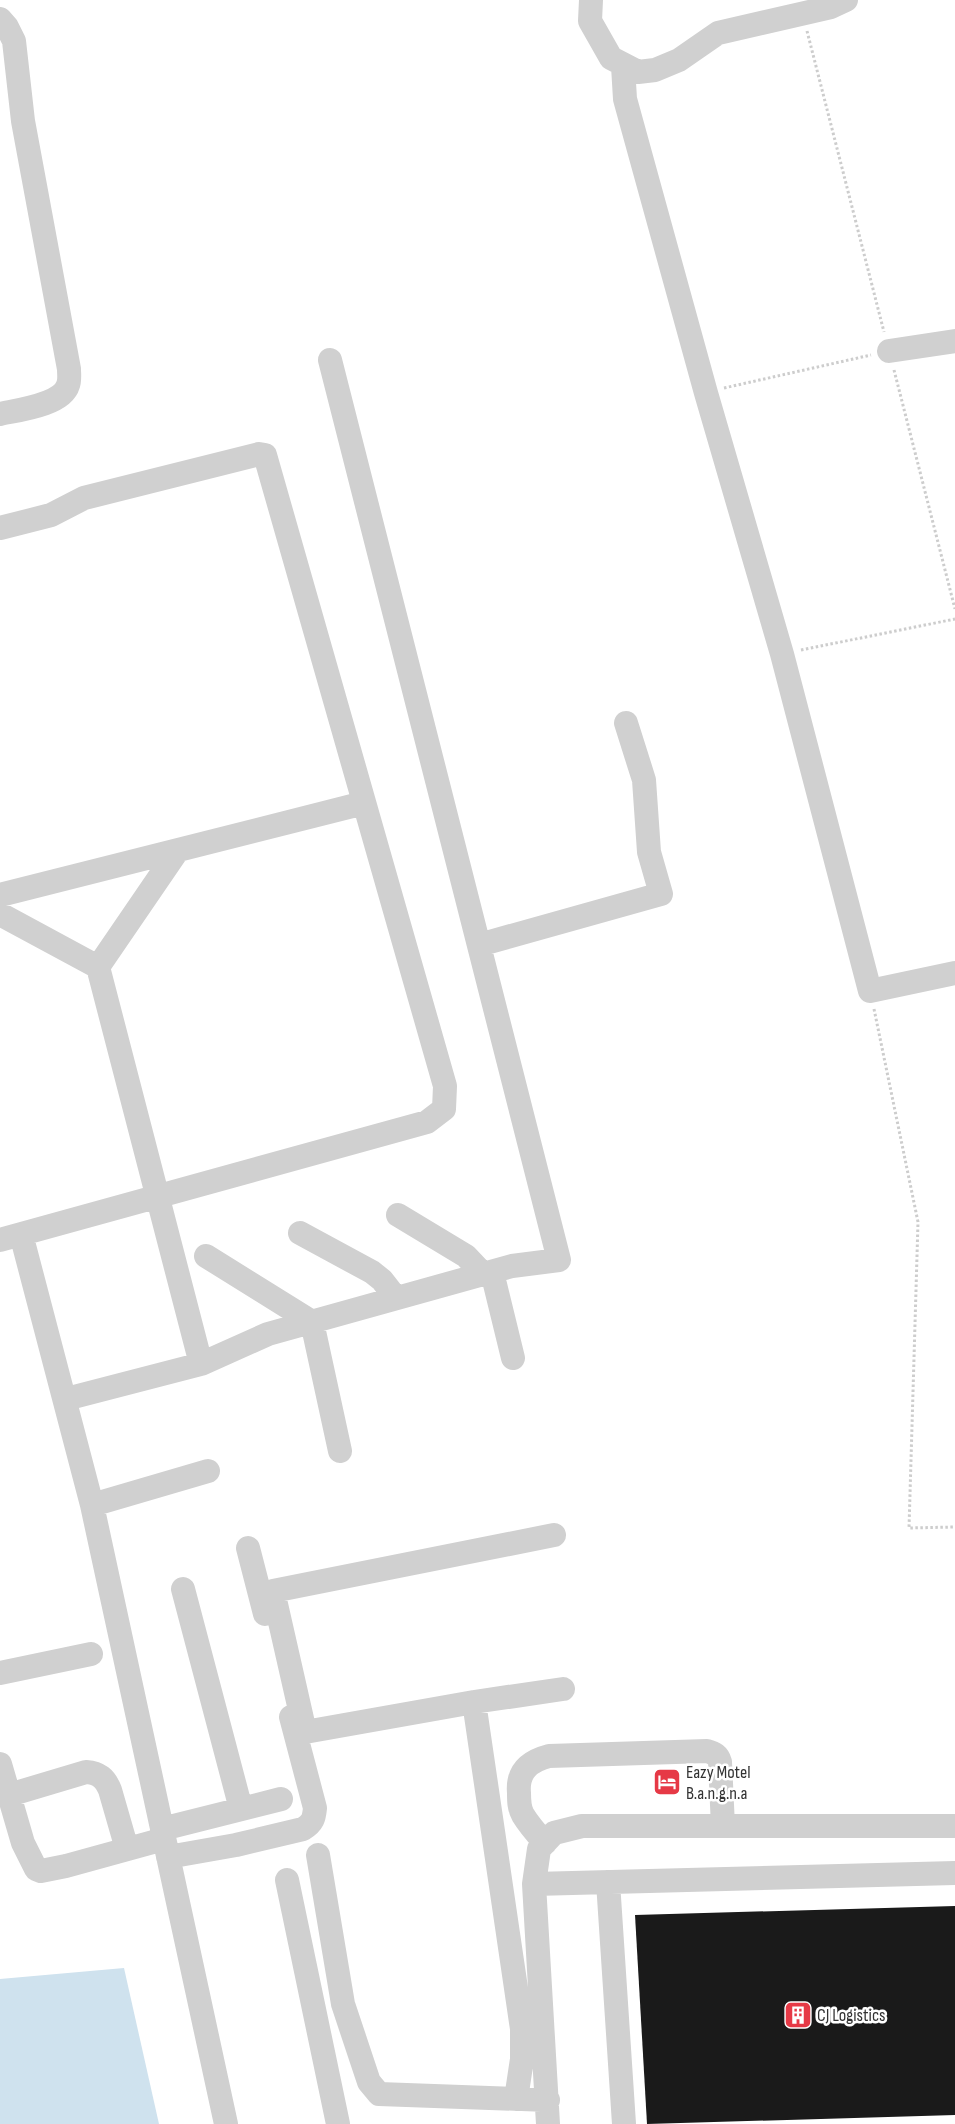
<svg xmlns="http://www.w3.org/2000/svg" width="955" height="2124" viewBox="0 0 955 2124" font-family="'Sofia Sans Condensed',sans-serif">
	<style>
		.water { fill: #cfe2ee }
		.building { fill: #1a1a1a }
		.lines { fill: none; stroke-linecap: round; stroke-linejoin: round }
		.path { stroke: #cdcdcd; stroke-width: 3; stroke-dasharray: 2.5 2.5; stroke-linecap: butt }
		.minor { stroke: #d0d0d0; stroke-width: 24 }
		.labels { text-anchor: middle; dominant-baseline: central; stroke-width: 5; stroke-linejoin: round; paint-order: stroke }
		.poi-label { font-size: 18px; fill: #333; stroke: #fff; text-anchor: start }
	</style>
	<rect width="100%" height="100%" fill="#fff"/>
	<path class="water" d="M124 1968 159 2124H0V1979Z"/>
	<path class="building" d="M955 1906V2115L647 2124 635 1915Z"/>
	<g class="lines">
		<path class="path" d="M807 31 884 332
			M894 370 955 609
			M724 388 871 355
			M801 650 955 619
			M874 1009 918 1222 909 1528 955 1527"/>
		<path class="minor" d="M591 0 590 21 611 58 638 72 655 70 679 60 718 33 831 7 846 0
			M0 19 7 27 14 41 23 121 69 369C69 374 70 380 68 385 62 405 18 410 0 414
			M623 66 625 99 706 393 782 654 870 991 955 973
			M889 351 955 341
			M0 528 51 515 84 498 259 454 265 455 445 1086 444 1109 427 1122 0 1240
			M0 895 364 803
			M0 914 98 967 201 1364
			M479 945 661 894 649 852 644 780 626 723
			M98 967 178 850
			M398 1215 466 1256 483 1274
			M300 1233 372 1272 382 1280 396 1298
			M21 1234 92 1505 226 2124
			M206 1256 312 1322 340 1451
			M492 1272 513 1358
			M66 1399 201 1364 268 1334 512 1266 559 1260 330 360
			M92 1505 208 1471
			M554 1535 273 1591 305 1732 474 1702 563 1689
			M248 1548 265 1614
			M183 1589 241 1809
			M0 1673 91 1654
			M474 1702 522 2029V2059L516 2099
			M0 1764 23 1843 36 1869 41 1871 66 1866 164 1839
			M9 1795 86 1772C99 1773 105 1778 110 1790L127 1849
			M162 1829 281 1799
			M545 1843C537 1834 529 1825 523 1815 519 1808 519 1801 519 1793 517 1771 530 1761 549 1756L707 1751C714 1753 718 1755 720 1762L723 1826
			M318 1855 343 2004 369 2082 379 2094 548 2100
			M168 1857 236 1845 303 1829C313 1823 314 1818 315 1808L291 1717
			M287 1880 338 2124
			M608 1882 624 2124
			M534 1884 955 1873
			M548 2124 534 1884 539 1849 554 1833 582 1826H955"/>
	</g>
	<defs>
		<g id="hotel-square" transform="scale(1.4375)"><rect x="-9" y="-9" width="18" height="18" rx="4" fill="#e63946" stroke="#fff"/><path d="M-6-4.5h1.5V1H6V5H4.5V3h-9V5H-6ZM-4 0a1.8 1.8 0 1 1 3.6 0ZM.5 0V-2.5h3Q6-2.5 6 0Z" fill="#fff"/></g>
		<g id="building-square" transform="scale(1.4375)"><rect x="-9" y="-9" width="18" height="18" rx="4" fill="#e63946" stroke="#fff"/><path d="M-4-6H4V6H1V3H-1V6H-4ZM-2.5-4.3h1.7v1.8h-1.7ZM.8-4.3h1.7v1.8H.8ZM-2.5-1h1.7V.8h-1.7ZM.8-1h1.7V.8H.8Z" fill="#fff"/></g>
	</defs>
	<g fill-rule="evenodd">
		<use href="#hotel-square" x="667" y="1782"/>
		<use href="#building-square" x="798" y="2015"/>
	</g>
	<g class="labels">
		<g class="poi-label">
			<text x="686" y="1772">Eazy Motel<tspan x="686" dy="21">B.a.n.g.n.a</tspan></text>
			<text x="817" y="2015">CJ Logistics</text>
		</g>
	</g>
</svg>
